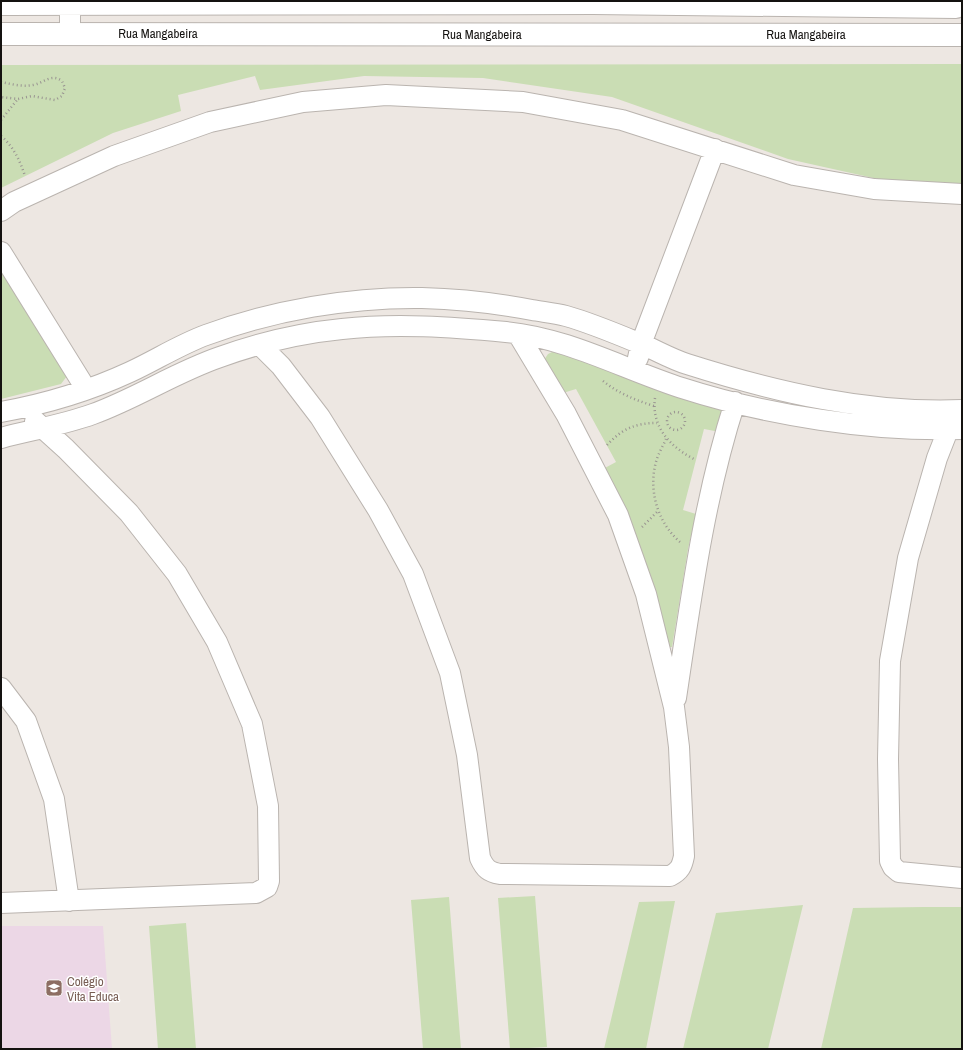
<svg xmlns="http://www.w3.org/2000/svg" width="963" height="1050" viewBox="0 0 963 1050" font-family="'Archivo Narrow',sans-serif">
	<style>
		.education { fill: #ecd7e6 }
		.green { fill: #caddb4 }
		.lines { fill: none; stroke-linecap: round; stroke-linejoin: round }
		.street-casing { stroke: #bab4af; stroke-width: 22 }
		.secondary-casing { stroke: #bab4af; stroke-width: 24 }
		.path { stroke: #999491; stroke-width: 2.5; stroke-dasharray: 1 3; stroke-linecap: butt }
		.street { stroke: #fff; stroke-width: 20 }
		.secondary { stroke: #fff; stroke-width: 22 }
		.labels { text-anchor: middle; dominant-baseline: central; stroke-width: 3; stroke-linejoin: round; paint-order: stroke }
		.street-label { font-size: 13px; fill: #141210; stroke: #fff }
		.education-label { font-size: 13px; fill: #785e54; stroke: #fff; text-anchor: start }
	</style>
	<rect width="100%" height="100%" fill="#ede7e2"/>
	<path class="education" d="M1 926H103L112 1049H1Z"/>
	<path class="green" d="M962 64V188L887 181 788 159 612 97 483 78 364 76 260 90 255 76 178 95 181 111 113 133 1 188V65Z
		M1 264 67 376 61 384 1 399Z
		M554 351 723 410 720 432 704 429 683 510 696 514 688 549 672 647H665L603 469 616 462 576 389 563 393 544 360 548 354Z
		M535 896 547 1047 510 1049 498 898Z
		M449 897 461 1049H423L411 900Z
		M675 901 646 1049H604L639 902Z
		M803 905 768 1049H683L716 913Z
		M923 907H962V1049H821L853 908Z
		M186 923 196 1049H158L149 926Z"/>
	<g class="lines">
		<g class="street-casing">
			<path id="street" d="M1 5 593 4 956 8
				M70 33V1
				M1 211 14 202 114 156 210 122 303 102 386 95 523 102 622 120 794 175 874 189 962 194
				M1 252 86 389
				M260 345 281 366 320 417 378 510 413 574 450 673 467 755 480 858C485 869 489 872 500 874L670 876C680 871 682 866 684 856L679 747 674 707 646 594 618 515 566 414 518 334
				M638 358 641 344 715 149
				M1 412C45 404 89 391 130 372 156 360 179 345 206 335 274 310 350 297 422 298 459 299 496 303 532 310 543 312 555 313 566 316 591 323 617 334 641 344 656 350 671 359 687 364 775 392 869 414 962 410
				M949 419 948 430 937 458 908 558 890 661 888 759 890 861 893 867 899 872 962 878
				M1 438C31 430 63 425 93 414 137 398 176 372 220 357 259 343 301 333 342 329 395 323 452 327 506 332 568 338 623 369 682 388 766 415 873 432 962 429
				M1 688 26 721 54 799 69 901
				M676 698C691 598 704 498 735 402
				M1 903 256 893 267 887 269 881 268 806 252 724 217 642 177 574 129 513 66 449 35 421"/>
		</g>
		<g class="secondary-casing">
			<path id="secondary" d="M1 34 962 35"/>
		</g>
		<path class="path" d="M1 82C11 84 22 87 33 85 44 83 51 73 62 81L65 88 62 96 55 100 32 96 18 99 1 97
			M1 120 17 100
			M1 136C14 147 20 161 25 176
			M603 381C618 393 635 400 654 406
			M655 398C651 427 671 448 696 460
			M667 421a9 9 0 1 1 18 0a9 9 0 1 1-18 0Z
			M666 439C663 446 658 454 656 462 648 491 658 523 680 542
			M607 445C622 429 635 423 657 423
			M642 527 658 511"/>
		<use href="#street" class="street"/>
		<use href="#secondary" class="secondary"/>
	</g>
	<defs>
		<g id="school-square" transform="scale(0.9)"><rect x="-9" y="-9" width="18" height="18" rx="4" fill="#8d6e63" stroke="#fff"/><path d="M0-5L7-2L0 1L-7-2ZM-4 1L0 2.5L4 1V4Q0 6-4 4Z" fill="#fff"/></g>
	</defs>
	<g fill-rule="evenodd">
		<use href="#school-square" x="54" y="988"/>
	</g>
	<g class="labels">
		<g class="street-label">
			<text x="158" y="33">Rua Mangabeira</text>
			<text x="482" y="34">Rua Mangabeira</text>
			<text x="806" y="34">Rua Mangabeira</text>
		</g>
		<g class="education-label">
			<text x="67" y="981">Colégio<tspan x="67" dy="15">Vita Educa</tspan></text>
		</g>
	</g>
	<rect width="963" height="1050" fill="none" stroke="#141210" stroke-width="4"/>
</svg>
